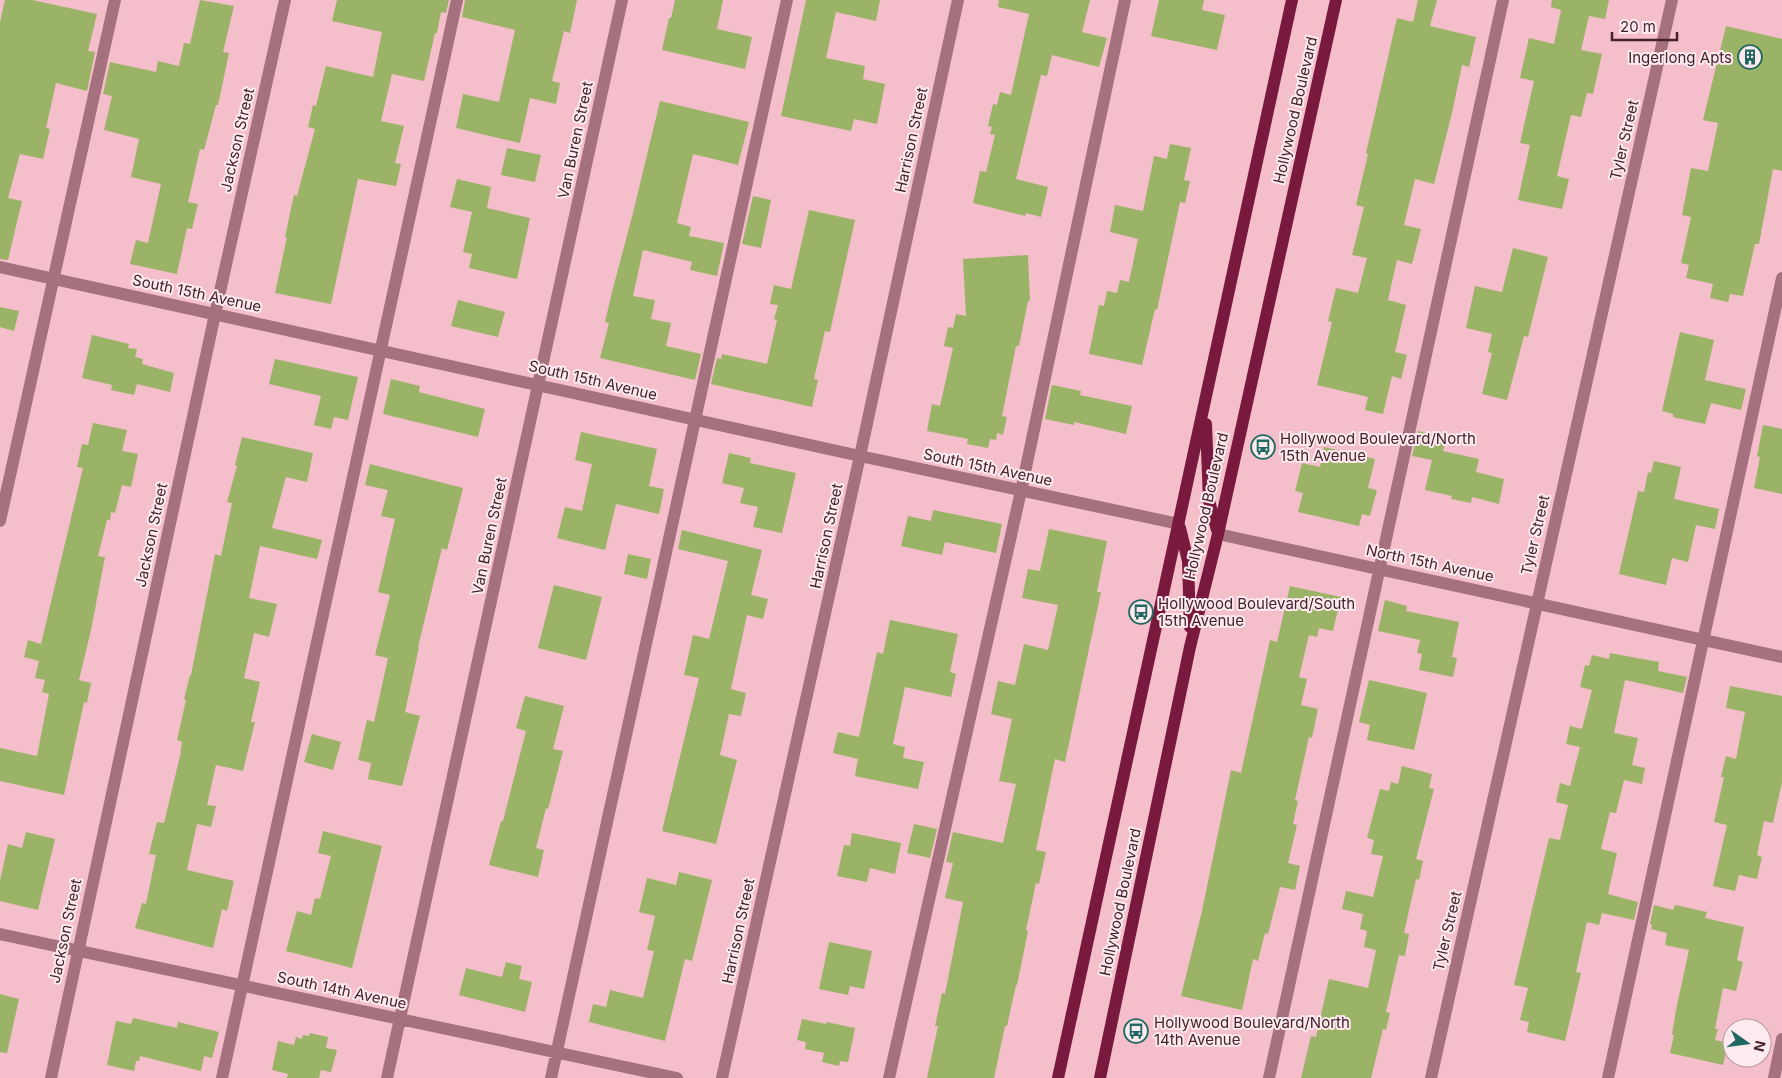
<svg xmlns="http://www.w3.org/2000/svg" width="1782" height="1078" viewBox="0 0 1782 1078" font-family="Inter,sans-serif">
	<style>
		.building { fill: #9bb366 }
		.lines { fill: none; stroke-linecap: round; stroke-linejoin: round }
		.minor { stroke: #a6717e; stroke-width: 12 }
		.major { stroke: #78193d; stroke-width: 12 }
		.labels { text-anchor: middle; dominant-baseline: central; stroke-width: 4; stroke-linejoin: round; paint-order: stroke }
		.poi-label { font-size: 15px; fill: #44232c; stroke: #fdeaee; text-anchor: start }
		.street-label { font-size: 15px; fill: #44232c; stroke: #fdeaee }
	</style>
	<rect width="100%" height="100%" fill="#f4becb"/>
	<path class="building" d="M5 0H32L97 14 88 51 95 52 87 91 56 83 46 128 50 129 43 159 20 154 8 198 22 201 8 260 0 259V22Z
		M200 0 234 6 223 52 229 53 218 105H216L204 150 200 149 188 202 198 204 192 229 187 228 177 274 130 264 136 240 148 243 161 184 131 177 139 139 104 130 112 96 103 94 110 62 156 72 158 61 179 66 184 43 190 44Z
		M337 0H449L446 13 441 12 437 33H435L424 81 392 74 381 121 404 126 395 163 401 164 396 186 358 179 331 304 275 293 287 237H285L294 195 297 196 315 129 308 127 313 105 316 106 326 66 373 77 382 32 332 21Z
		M465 0H577L570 33 564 31 552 81 560 83 556 104 530 98 520 143 456 128 463 94 499 102 515 30 462 17Z
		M675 0H723L717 29 752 37 745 69 662 50 669 18H671Z
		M806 0H880L876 21 836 12 826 58 865 66 863 79 885 84 877 124 854 119 851 131 781 116Z
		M999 0H1090L1082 32 1107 38 1099 67 1052 55 1047 76 1041 75 1016 179 1048 187 1041 217 1026 213 1025 216 973 203 980 171 986 172 995 135 990 134 992 127 988 126 993 104 997 105 1000 92 1011 95 1029 14 998 7Z
		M1159 0H1204L1202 10 1225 15 1217 50 1151 36Z
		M1418 0H1437L1430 26 1476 37 1469 67 1462 65 1452 113 1434 184 1415 179 1404 225 1421 229 1412 264 1397 260 1388 300 1406 305 1395 352 1407 355 1401 379 1392 376 1383 414 1365 410 1368 397 1317 385 1332 322 1328 321 1336 288 1358 293 1367 258 1352 255 1364 207 1356 205 1368 154 1366 153 1397 18 1413 22Z
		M1552 0H1609L1605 19 1589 16 1581 50 1602 54 1593 94 1587 93 1581 117 1571 115 1557 176 1569 179 1562 209 1518 200 1530 145 1520 143 1534 81 1520 78 1529 38 1554 44 1561 10 1551 7Z
		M1726 26 1782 39V171L1773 169 1759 244H1755L1743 296 1730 294 1728 302 1710 298 1713 284 1686 278 1689 265 1681 263 1691 217 1682 215 1691 168 1708 171 1718 123 1703 120Z
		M660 101 749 122 738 165 693 154 677 223 691 227 689 236 724 243 717 276 690 270 692 262 643 250 633 296 655 300 651 319 671 323 666 346 701 354 695 380 600 358 609 323 605 322 612 292 633 213Z
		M1170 144 1191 148 1184 180 1190 181 1185 203 1180 202 1157 310 1155 309 1142 365 1089 354 1099 305 1104 306 1107 291 1117 293 1120 280 1129 282 1138 239 1110 232 1115 205 1143 211 1154 156 1167 159Z
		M507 148 541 155 535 182 501 175Z
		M457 179 491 187 487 208 530 218 517 279 469 268 472 254 463 252 472 212 450 207Z
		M753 196 771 200 761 248 742 244Z
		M809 210 855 220 830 332 825 331 814 379 818 380 812 407 711 384 717 358 721 359 722 354 767 364 777 320 774 319 778 305 770 304 774 285 791 289Z
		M1513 248 1548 257 1528 337 1524 336 1507 400 1482 394 1492 353 1488 352 1492 334 1466 328 1475 286 1502 292Z
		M1028 255 1030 301H1028L1019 346H1016L1002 416 1007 417 1003 435 997 433 996 440 990 439 988 448 967 444 968 439 927 431 932 404 940 406 953 348 944 346 948 327 953 328 956 314 966 316 963 259Z
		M458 300 505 312 498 337 451 326Z
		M0 307 19 311 14 331 0 327Z
		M1680 332 1714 340 1705 380 1746 389 1741 410 1711 403 1705 424 1673 417V414L1662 411Z
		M92 335 129 344 128 348 137 349 135 357 143 359 142 364 174 373 170 392 137 384 134 395 111 390 112 385 82 378Z
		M275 359 358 377 348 420 334 417 331 429 314 425 321 396 269 384Z
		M391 379 420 386 419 392 485 409 478 437 383 414Z
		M1052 385 1081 391 1080 395 1132 406 1126 434 1074 422V425L1045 419Z
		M93 423 127 430 122 451 138 454 131 487 122 485 115 513 111 512 110 520H107L98 556 105 557 91 630 79 680 91 683 87 703 84 702 64 795 0 781V748L37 756 49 694 42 692 45 680 35 678 39 661 24 657 28 640 41 644 83 468 77 467 82 444 88 445Z
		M1763 425 1782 429V494L1754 488 1760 457 1757 456Z
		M1418 431 1446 438 1443 451 1479 459 1476 472 1504 479 1499 504 1472 497 1471 503 1451 499 1452 496 1425 490 1432 460 1412 456Z
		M581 432 657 449 649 486 664 489 659 514 616 504 605 550 557 538 565 507 582 511 592 464 575 460Z
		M242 437 313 453 307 482 286 477 272 528 322 540 317 559 260 546 249 598 277 604 269 637 254 633 244 678 260 682 251 722H255L243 771 216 765 207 805 216 806 211 827 197 824 187 870 234 881 227 911 222 909 213 948 135 928 142 903 146 904 156 855 149 854 157 822 164 823 180 756 182 742 177 740 186 700 184 699 190 675H191L215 554 221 556 232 503 227 502 237 466 235 465Z
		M1324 447 1375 459 1368 488 1377 490 1370 516 1362 514 1359 526 1298 512 1303 493 1295 491 1302 463 1320 467Z
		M729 453 751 458 750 463 796 473 782 533 753 527 758 507 740 503 744 488 722 483Z
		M1654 461 1681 467 1674 499 1719 509 1715 529 1696 525 1688 562 1672 558 1666 585 1619 574 1638 491 1644 492 1648 472 1651 473Z
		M370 464 463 488 447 550 442 548 418 647H419L405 712 420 716 402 786 368 779 371 763 358 760 367 720 374 722 388 658 375 655 390 595 378 592 395 519 381 516 388 490 365 485Z
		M933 510 1002 524 996 553 945 542 942 555 901 546 908 516 931 521Z
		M1049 529 1107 541 1097 592H1101L1065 762 1055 759 1036 850 1046 852 1039 884 1036 883 1026 930 1028 931 1017 985H1016L1007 1026H1005L994 1078H927L938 1026H935L942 993 945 994 963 902 945 898 953 863 946 862 953 832 1003 843 1016 784 999 781 1012 719 991 714 998 681 1015 685 1024 644 1048 650 1058 605 1022 598 1028 569 1040 571Z
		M682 530 762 550 751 595 768 599 763 619 747 615 731 689 746 693 741 716 729 714 720 755 737 760 716 844 662 831 699 678 684 675 693 635 709 639 728 561 678 549Z
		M628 554 651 559 647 579 624 574Z
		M554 585 602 597 586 660 538 648Z
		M1290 586 1341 597 1333 631 1319 628 1317 637 1309 635 1299 677 1307 679 1301 705 1318 709 1312 738 1309 737 1295 800 1298 801 1293 824 1297 825 1288 863 1300 866 1295 890 1280 887 1268 934 1265 933 1258 961 1253 959 1242 1010 1181 996 1202 911 1231 770 1241 773 1270 640 1277 642Z
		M1385 600 1407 606 1406 611 1459 622 1452 657 1457 658 1453 677 1419 670 1422 654 1417 653 1420 640 1378 631Z
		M890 620 958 634 950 672 956 674 951 697 905 687 893 744 905 747 903 758 924 762 918 789 855 776 858 759 833 753 838 732 859 737 877 652 883 654Z
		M1610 653 1659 662 1658 671 1687 677 1683 693 1625 680 1614 733 1638 738 1632 765 1645 768 1642 784 1624 780 1616 813 1610 812 1601 849 1617 853 1608 894 1638 902 1634 920 1602 913 1599 925 1587 922 1576 972 1581 973 1565 1041 1527 1032 1529 1022 1520 1020 1528 988 1514 985 1549 838 1560 840 1568 805 1556 802 1560 783 1570 786 1580 747 1566 744 1570 726 1582 729 1592 690 1580 687 1585 665 1589 666 1592 655 1609 659Z
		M1369 680 1427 693 1414 750 1367 740 1370 725 1359 722Z
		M1730 686 1782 696V782L1773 823 1764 821 1757 855 1762 857 1757 879 1739 875 1735 891 1713 886 1727 825 1714 822 1724 777H1721L1726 756 1736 759 1745 712 1726 708Z
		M525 696 564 706 553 749 563 751 548 809 546 808 536 848 544 850 538 877 489 865 501 821H503L526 731 516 728Z
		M312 734 341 742 333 770 304 762Z
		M1402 766 1432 774 1429 788 1434 789 1416 859 1423 861 1419 880 1416 879 1404 933 1409 934 1405 956 1399 955 1386 1012 1390 1013 1386 1030 1383 1029 1371 1078H1301L1311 1036 1316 1037 1329 979 1368 988 1376 950 1364 947 1367 931 1360 929 1363 914 1342 909 1346 891 1373 897 1383 856 1371 854 1374 840 1367 838 1380 789 1389 791 1391 782 1398 784Z
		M914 824 937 829 930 858 907 853Z
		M323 831 382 846 352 968 286 951 297 911 311 915 315 898 320 899 331 856 318 853Z
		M26 832 55 839 38 910 0 901V881L8 844 22 848Z
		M852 833 901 843 895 874 870 868 867 882 837 876 844 845 850 846Z
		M679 872 712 880 692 961 685 959 665 1041 589 1022 593 1004 606 1007 610 990 643 998 654 951 647 950 655 916 639 912 647 878 676 885Z
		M1654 905 1673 910 1675 905 1707 912 1705 918 1744 927 1737 960 1743 962 1736 991 1723 988 1715 1029H1718L1715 1040 1728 1043 1723 1065 1670 1053 1674 1035H1672L1676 1010 1689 950 1665 945 1667 933 1651 929 1652 925 1650 924Z
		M829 942 872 951 864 989 850 986 848 995 819 989Z
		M506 962 522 966 519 979 532 982 525 1012 459 995 466 968 502 977Z
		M0 994 19 999 7 1053 0 1052Z
		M133 1018 177 1028 178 1022 219 1032 212 1058 204 1056 201 1071 140 1056 139 1061H136L134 1071 107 1065 116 1021 131 1024Z
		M802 1019 826 1024V1022L855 1028 848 1062 840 1061 839 1066 822 1062 824 1053 805 1049 806 1042 797 1040Z
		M310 1033 328 1037 326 1048 337 1050 331 1072 321 1070 319 1078H287L288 1074 272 1070 278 1041 294 1045 296 1037 302 1039 303 1035 309 1036Z"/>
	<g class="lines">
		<path class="minor" d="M0 267 860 456 1179 524
			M0 521 115 0
			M1218 534 1782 657
			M0 934 677 1078
			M51 1078 215 314 285 0
			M222 1078 457 0
			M387 1078 622 0
			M551 1078 787 0
			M722 1078 860 456 958 0
			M889 1078 1021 491 1125 0
			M1269 1078 1503 0
			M1431 1078 1672 0
			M1608 1078 1782 278
			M1774 1078 1782 1039"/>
		<path class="major" d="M1206 424 1209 501 1217 530
			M1180 528 1188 561 1190 627
			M1058 1078 1292 0
			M1100 1078 1190 647 1218 534 1336 0"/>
	</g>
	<defs>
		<g id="building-ring" transform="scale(1.25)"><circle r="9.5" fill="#fdeaee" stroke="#216960" stroke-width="1.5"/><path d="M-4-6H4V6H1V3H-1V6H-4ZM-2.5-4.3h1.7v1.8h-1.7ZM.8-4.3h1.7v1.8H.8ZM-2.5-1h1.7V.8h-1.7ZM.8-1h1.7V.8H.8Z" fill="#216960"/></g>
		<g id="bus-ring" transform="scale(1.25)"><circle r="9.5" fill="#fdeaee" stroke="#216960" stroke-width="1.5"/><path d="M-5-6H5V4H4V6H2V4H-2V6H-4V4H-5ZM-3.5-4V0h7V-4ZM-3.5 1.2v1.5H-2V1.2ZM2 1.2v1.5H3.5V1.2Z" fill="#216960"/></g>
	</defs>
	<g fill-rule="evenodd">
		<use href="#building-ring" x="1750" y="57"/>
		<use href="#bus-ring" x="1263" y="447"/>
		<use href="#bus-ring" x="1141" y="612"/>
		<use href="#bus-ring" x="1136" y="1031"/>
	</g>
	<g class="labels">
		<g class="poi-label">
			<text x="1732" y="57" text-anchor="end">Ingerlong Apts</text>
			<text x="1280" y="438">Hollywood Boulevard/North<tspan x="1280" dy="17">15th Avenue</tspan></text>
			<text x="1158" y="603">Hollywood Boulevard/South<tspan x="1158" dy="17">15th Avenue</tspan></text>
			<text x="1154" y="1022">Hollywood Boulevard/North<tspan x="1154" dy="17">14th Avenue</tspan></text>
		</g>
		<g class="street-label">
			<text transform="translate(1295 110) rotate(-77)">Hollywood Boulevard</text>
			<text transform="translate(237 140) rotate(-77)">Jackson Street</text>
			<text transform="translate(575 140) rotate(-78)">Van Buren Street</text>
			<text transform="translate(911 140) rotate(-78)">Harrison Street</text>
			<text transform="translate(1624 140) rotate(-77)">Tyler Street</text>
			<text transform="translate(197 293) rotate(12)">South 15th Avenue</text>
			<text transform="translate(593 380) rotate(13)">South 15th Avenue</text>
			<text transform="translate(988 467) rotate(12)">South 15th Avenue</text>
			<text transform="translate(1206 506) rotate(-77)">Hollywood Boulevard</text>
			<text transform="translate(151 535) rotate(-78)">Jackson Street</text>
			<text transform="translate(1535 535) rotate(-77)">Tyler Street</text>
			<text transform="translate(489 536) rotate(-78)">Van Buren Street</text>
			<text transform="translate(826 536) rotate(-78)">Harrison Street</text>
			<text transform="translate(1430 563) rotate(12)">North 15th Avenue</text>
			<text transform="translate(1120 902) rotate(-78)">Hollywood Boulevard</text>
			<text transform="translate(65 931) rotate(-78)">Jackson Street</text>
			<text transform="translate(738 931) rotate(-78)">Harrison Street</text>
			<text transform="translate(1447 931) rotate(-77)">Tyler Street</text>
			<text transform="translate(342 990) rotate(12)">South 14th Avenue</text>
		</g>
	</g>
	<g transform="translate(1747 1043) rotate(104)"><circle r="24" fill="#fdeaee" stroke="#b39aa0"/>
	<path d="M0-4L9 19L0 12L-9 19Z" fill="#216960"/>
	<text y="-8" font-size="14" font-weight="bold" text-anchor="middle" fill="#44232c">N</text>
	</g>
	<path d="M1612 32v8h65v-8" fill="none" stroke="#44232c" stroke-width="2.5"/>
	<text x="1620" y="32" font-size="15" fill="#44232c" stroke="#fdeaee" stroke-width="4" paint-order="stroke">20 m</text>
</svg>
